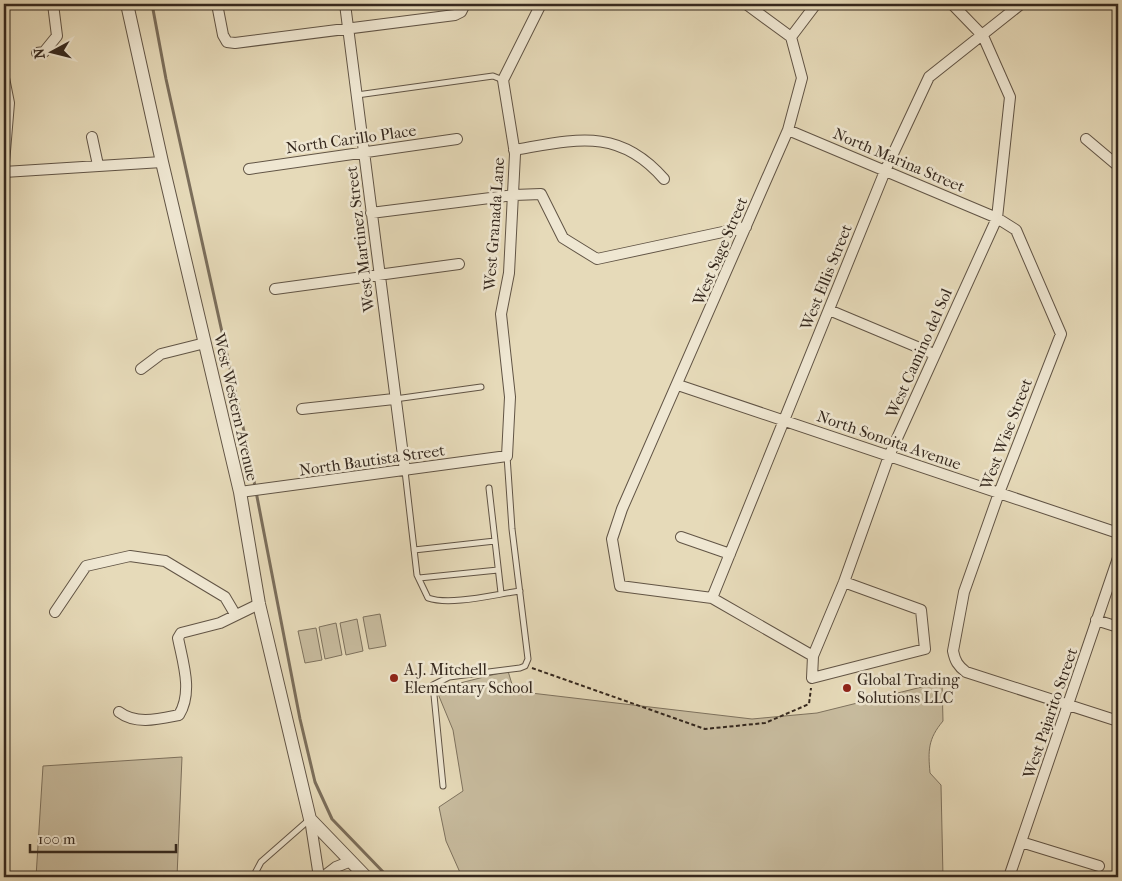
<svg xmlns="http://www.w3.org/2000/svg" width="1122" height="881" viewBox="0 0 1122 881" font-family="'IM FELL French Canon',serif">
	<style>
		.green { fill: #c8bc9f; stroke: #7e725e }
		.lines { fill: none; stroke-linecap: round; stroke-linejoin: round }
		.stream { stroke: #7b6e5b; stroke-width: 3 }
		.service-casing { stroke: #615445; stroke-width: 7 }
		.minor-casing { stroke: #615445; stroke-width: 12 }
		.tertiary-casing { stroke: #615445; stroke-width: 14 }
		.path { stroke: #35281e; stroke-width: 2; stroke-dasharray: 4 2.5; stroke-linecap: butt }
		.service { stroke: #efe7d2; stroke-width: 5 }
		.minor { stroke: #efe7d2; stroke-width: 10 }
		.tertiary { stroke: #efe7d2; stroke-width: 12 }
		.poi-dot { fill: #8f2418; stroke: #efe7d2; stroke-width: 2 }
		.labels { text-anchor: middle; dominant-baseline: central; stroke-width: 5; stroke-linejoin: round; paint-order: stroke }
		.street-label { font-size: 16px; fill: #35281e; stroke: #efe7d2 }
		.poi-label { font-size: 16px; fill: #35281e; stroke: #efe7d2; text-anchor: start }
	</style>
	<rect width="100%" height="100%" fill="#e6dab9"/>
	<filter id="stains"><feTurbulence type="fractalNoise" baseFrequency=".004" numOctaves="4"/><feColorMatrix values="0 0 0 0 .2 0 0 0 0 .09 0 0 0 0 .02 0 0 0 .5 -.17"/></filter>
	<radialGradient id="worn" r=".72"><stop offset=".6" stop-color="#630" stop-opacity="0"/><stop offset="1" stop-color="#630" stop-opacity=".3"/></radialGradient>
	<path class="green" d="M380 614 386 646 369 649 363 617Z
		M357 619 363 651 346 655 340 623Z
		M336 623 342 655 325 659 319 627Z
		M316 628 322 660 305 663 298 631Z
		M508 671 514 691 752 719 817 713 942 682 943 721C928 739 928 750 930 773L941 785 943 877H462L446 841 439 807 463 791 453 730 436 689Z
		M182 757 177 877H36L43 766Z"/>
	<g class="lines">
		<path class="stream" d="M152 4 166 79 247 445 300 719 315 782 332 819 388 877"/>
		<g class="service-casing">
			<path id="service" d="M357 95 493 76 503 80
				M395 399 481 387
				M405 471 417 575 428 598C451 606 496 594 520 591
				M489 488 501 593
				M414 550 495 541
				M419 578 498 570
				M443 786 433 685 449 677 520 668 525 666 528 659 512 529 507 456
				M253 877 261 862 310 819"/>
		</g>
		<g class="minor-casing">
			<path id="minor" d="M217 4 223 35 227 42 235 43 455 15 461 12 465 4
				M345 4 405 471
				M746 4 791 37
				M37 53 44 52 57 36 53 4
				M4 78 9 103 4 163
				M788 130 997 218 1016 230 1061 334 999 493 964 592 953 651C955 661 958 666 966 672L1118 721
				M92 137 98 165
				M1086 139 1118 166
				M514 150C574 140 618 126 664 179
				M249 169 457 139
				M4 172 162 162
				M371 213 514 195 541 194 563 238 597 259 746 227
				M275 289 459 264
				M829 310 934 354
				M141 369 161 354 205 343
				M678 385 1118 533
				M302 409 394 399
				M240 492 507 456 510 397 501 314 509 273 515 154 503 80 541 4
				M681 537 730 554
				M844 582 921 610 925 649 812 678 813 656 844 582 889 456 997 218 1010 97 983 36 952 4
				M712 598 885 171 929 77 1021 4
				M55 612 86 566 130 556 165 561 225 597 235 614
				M1096 620 1118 627
				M813 656 712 598 620 586 612 539 622 509 788 130 802 78 791 37 816 4
				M119 712C136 725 159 719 179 715 193 692 183 663 178 638L181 633 220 623 259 604
				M310 819 319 877
				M1021 842 1099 866
				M323 877 336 867 351 861
				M1009 877 1118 558"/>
		</g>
		<g class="tertiary-casing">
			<path id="tertiary" d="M127 4 162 162 240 492 259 604 310 819 366 877"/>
		</g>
		<path class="path" d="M532 668 705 729 765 723 809 704 811 688"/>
		<use href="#service" class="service"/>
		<use href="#minor" class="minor"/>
		<use href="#tertiary" class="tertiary"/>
	</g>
	<g class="poi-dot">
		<circle cx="394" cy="678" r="5"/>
		<circle cx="847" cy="688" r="5"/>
	</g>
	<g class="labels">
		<g class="street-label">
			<text transform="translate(351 139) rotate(-8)">North Carillo Place</text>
			<text transform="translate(899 160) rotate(23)">North Marina Street</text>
			<text transform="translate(494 224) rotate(-86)">West Granada Lane</text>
			<text transform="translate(360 239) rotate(-97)">West Martinez Street</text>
			<text transform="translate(720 251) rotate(-67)">West Sage Street</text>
			<text transform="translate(826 277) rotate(-68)">West Ellis Street</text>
			<text transform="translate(919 353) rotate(-66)">West Camino del Sol</text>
			<text transform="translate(236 407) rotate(77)">West Western Avenue</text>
			<text transform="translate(1006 434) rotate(-69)">West Wise Street</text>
			<text transform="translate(889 440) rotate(19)">North Sonoita Avenue</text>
			<text transform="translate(372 460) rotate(-8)">North Bautista Street</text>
			<text transform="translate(1050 713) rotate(-71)">West Pajarito Street</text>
		</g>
		<g class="poi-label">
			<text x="404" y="669">A.J. Mitchell<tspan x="404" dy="18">Elementary School</tspan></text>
			<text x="857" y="679">Global Trading<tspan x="857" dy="18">Solutions LLC</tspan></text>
		</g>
	</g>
	<rect width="1122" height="881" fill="none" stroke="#e6dab9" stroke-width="20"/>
	<rect x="5" y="5" width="1112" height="871" fill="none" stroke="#35281e" stroke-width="2.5"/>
	<rect x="10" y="10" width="1102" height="861" fill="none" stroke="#35281e"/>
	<g transform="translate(52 52) rotate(263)" stroke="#efe7d2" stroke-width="4" paint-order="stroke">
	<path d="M0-4L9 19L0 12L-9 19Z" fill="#35281e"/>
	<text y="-8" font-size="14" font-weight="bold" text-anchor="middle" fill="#35281e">N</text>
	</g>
	<path d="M30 844v8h146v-8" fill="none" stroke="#35281e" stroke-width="2.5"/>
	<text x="38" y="844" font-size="15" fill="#35281e" stroke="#efe7d2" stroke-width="4" paint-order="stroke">100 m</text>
	<rect width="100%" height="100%" filter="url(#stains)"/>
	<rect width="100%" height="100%" fill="url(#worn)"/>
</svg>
